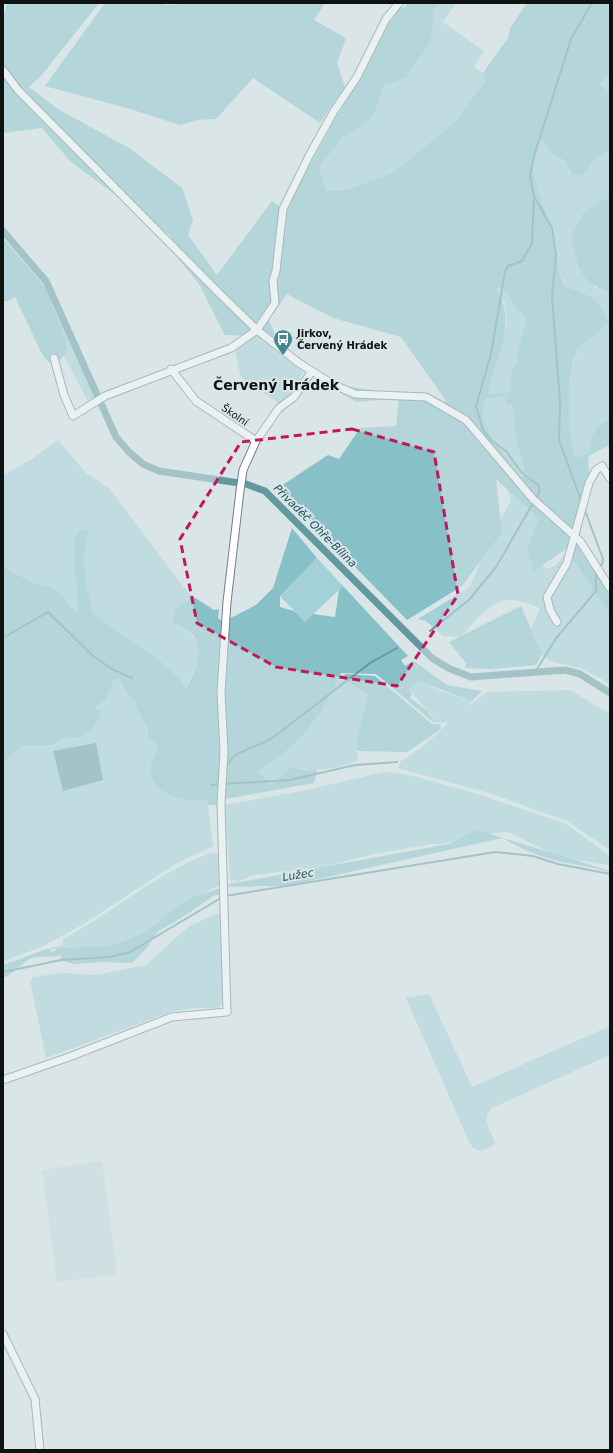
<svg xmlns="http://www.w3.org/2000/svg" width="613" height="1453" viewBox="0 0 613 1453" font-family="'DejaVu Sans',sans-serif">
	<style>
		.built { fill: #c3d8db }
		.green { fill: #a4d1d7 }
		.forest { fill: #88c0c8; fill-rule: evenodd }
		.water { fill: #6299a1 }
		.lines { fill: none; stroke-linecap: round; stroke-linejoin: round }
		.stream { stroke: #6299a1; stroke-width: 2 }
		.canal { stroke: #6299a1; stroke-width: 7 }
		.minor-casing { stroke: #737e80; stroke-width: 9 }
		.minor { stroke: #fff; stroke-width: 7 }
		.marked { fill: none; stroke: #c2185b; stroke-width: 3; stroke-dasharray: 8 5; stroke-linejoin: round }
		.labels { text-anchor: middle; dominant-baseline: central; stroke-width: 4; stroke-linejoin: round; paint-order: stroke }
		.poi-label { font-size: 10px; font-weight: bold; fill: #0e1212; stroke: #d9e5e7; text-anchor: start }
		.street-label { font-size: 10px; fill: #0e1212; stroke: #d9e5e7 }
		.water-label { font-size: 11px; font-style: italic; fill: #1d4f55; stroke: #d9e5e7 }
		.district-label { font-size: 14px; font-weight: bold; fill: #0e1212; stroke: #d9e5e7 }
	</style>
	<rect width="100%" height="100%" fill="#d9e5e7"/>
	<path class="built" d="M102 1161 117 1274 57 1282 42 1170Z"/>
	<path class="green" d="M438 3H456L443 22 484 51 474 67 483 73 485 81 456 121 393 173 343 191H327L319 169 342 138 373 117 384 85 406 78 431 42 434 9Z
		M609 72H610V93L600 83Z
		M544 141 553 154 566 161 572 174 582 176 592 162 610 149V196L583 213 594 287 610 293V326L608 324 610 328V420C597 423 590 440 590 452L580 457H575C568 435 565 369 579 349 583 342 601 331 608 323 599 300 587 294 565 286L557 263 551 230 531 166 537 145Z
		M3 238 39 277 46 289 95 397 88 401 66 360 59 342 3 243Z
		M497 288H503C512 299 517 311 527 320L518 347 517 362 510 375 511 392 487 394 507 327 505 304Z
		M254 336H257L303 372 299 382 300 383C294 391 288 401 278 403L243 379 240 375 235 350 236 347Z
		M505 397 512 404 515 435 526 475 521 477 491 436 482 416 486 399Z
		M58 440 86 473 110 489 189 594 190 599 176 608 179 627C186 631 194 635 198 643 203 652 190 679 186 689L179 678 157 658 92 614C86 588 80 557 88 531L81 528 79 612C68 608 64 596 54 590 49 586 42 586 36 584 24 579 14 572 3 566V475L32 459Z
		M506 484 550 519 538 564 548 569 555 566 571 547 569 553 610 615V685L602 679 580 668 549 661 542 654 531 629 540 608C531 605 522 601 513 600 490 598 474 623 460 637L443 636 426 621 418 619 470 587 484 553 511 500Z
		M317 558 343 586 305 622 280 596Z
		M129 657 205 780 213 846 175 864 82 925 39 948 3 961V753Z
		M344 675 345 680 368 695 356 744 358 760C338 770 312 772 290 767L272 785 258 771 271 761 231 746 286 751C308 729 329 705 340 676Z
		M418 680 440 691 472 701 466 708 487 692 570 690 610 714V850L567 821 489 793 398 768 400 762 425 745 448 723 437 722C429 710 417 701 409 688Z
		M384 772 404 774 428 780 481 795 566 824 610 856V865L558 857 509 832 485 834 444 844H432L374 854 322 867 254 875 236 882V880H232L231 884 224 805 302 791Z
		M211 853 217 854 221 858 223 884 180 904 150 928 130 939 110 946 94 949H53L49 951 47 949 63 945V939C114 912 157 872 211 853Z
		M223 911 225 992 221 1005 217 1008H195L171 1012 46 1058 30 981 33 977 64 973 96 975 146 965 188 927Z
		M429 994 472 1087 610 1026V1055L492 1108C481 1118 490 1130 495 1142L494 1145C483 1151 478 1154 470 1144L406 998Z"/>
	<path class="forest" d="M7 3H99L41 76 29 87 58 109 129 148 182 188 193 220 188 235 217 275 272 201 285 210 335 119 362 76 371 53 382 32 399 9 406 7V3H438L434 9 431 42 406 78 384 85 373 117 342 138 319 168 327 191H343L393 173 456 121 485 81 483 73 508 38 510 28 527 3H610V72L600 83 610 93V149L592 162 582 176 572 174 566 161 553 154 544 141 537 145 531 166 551 230 557 263 564 286C578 291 594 295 602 309 605 314 607 321 610 326V328L607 324C599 333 587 339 579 348 565 365 568 436 575 457H580L590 452C590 438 595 424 610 420V445L588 456 590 487 579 538 610 586V615L566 549 534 571 527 549 539 519 496 479 502 532 462 586 407 620 278 488 328 455 339 459 360 428 396 426 399 398 357 402 312 377 257 336 225 335 199 284 172 251 171 236 70 161 42 128 3 133V20ZM497 288H503C512 299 517 311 527 320L518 347 517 362 510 375 511 392 488 394C495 354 518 331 497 288ZM287 294 333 318 401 337 447 402 339 385 279 344 269 320ZM505 397 506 404H512L515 435 526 475 521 477 491 436 482 416 486 399Z
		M105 3H158L167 5 192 3H325L314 20 346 38 337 63 345 87 320 123 253 78 216 119 198 120 180 125 130 109 45 86Z
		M610 196V293C577 280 579 268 571 237L583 213Z
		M3 239 45 288 65 337 67 352 60 360 50 363 43 356 15 297 8 301H3Z
		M81 528 89 531C80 557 86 588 93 614L157 658 179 678 186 689C193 675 205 650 194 636 189 631 178 626 172 620L176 608 190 599 189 594 214 610 219 609 218 618 223 622 256 605 273 588 292 528 317 558 280 596V607L294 611 305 622 313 614 335 617 339 590 343 586 408 656 401 660 405 666 414 661 447 685 482 691 472 701 418 681 409 688 412 694 410 698 429 712 428 713 437 722H433L376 674 341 673C331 700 309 732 286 751 277 758 267 764 258 771L272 785 290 767 304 770 317 769 314 783 225 799 218 805H208L207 799C186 803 147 795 151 765 153 758 158 753 157 744L148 738V728L137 708 135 700 129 696 119 678 114 679C109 690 108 702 95 706L96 708 100 710C102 721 89 732 80 738L71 737 59 740 53 745H24L3 762V566C14 572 24 579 36 584 42 586 49 586 54 589 64 596 68 608 79 612L75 573 74 540Z
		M521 606 542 654 536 665 492 669 465 668 466 663 449 642Z
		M346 674 375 676 432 724H441L440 730 407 752 357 751 356 744 368 695 345 680 344 675Z
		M477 830 610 871V873C594 866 579 866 562 862 541 857 521 849 502 838L287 886H257L249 887 219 886 449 844Z
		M223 887 224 894 215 895 178 920 158 931 147 948 132 963 104 962 74 964 61 960V955C51 958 42 955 32 958 22 962 14 974 3 978V965L47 949 52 952C62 944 96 950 112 945 125 941 140 935 151 927 161 920 170 911 180 904 193 896 209 892 223 887Z"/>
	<path class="water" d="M96 743 103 780 63 791 53 751Z"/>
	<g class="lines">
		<path class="stream" d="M535 198 552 228 556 255 552 296 560 402 559 440 581 500
			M584 508 603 559 602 564 599 567
			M430 631 469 600 496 567 539 493V486L521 472 506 451 491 440 483 430 476 406 491 354 505 272 508 266 522 261 532 243 534 197 530 176 534 156 571 39 592 3
			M3 638 48 612 93 656 112 669 132 678
			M535 672 557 637 596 591V570
			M225 768 235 755 271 739 370 663 397 648
			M224 784 290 780 355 765 397 762
			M212 785 218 784 220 774
			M225 896 495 852 533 856 558 864 610 874
			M3 972 61 960 110 957 130 952 221 898"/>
		<path class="canal" d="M3 231 46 281 112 428 116 437 129 452 143 464 159 471 246 484 265 491 432 658 448 668 471 677 565 670 580 674 610 693"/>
		<g class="minor-casing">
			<path id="minor" d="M3 70 18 90 217 291 257 330 299 363 334 385 355 394 426 397 466 420 533 499 580 541 610 588
				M54 358 64 395 73 416 105 396 231 348 257 330 275 303 273 281 276 271 283 209 309 156 334 111 357 77 386 19 399 3
				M171 369 196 401 256 441
				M557 622 550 610 547 597 567 563 589 483 596 470 602 466 610 479
				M3 1080 69 1057 172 1017 227 1012 221 803 224 752 221 692 227 602 240 491 243 470 256 441 279 408 294 397 312 371
				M3 1334 35 1399 40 1450"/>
		</g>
		<use href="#minor" class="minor"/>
	</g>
	<path d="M0 0H613V1453H0ZM352 429 434 452 458 595 397 686 276 667 197 623 180 539 241 442Z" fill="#d9e5e7" fill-opacity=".55" fill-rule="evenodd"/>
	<path class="marked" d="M352 429 434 452 458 595 397 686 276 667 197 623 180 539 241 442Z"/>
	<defs>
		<g id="bus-pin" transform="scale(1)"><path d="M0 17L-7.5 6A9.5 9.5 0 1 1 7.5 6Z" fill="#438992" stroke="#d9e5e7"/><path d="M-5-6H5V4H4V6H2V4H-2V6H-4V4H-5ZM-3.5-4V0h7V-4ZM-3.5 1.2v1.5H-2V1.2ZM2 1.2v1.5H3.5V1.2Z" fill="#fff"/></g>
	</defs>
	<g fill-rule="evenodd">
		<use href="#bus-pin" x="283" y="339"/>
	</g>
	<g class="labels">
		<g class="poi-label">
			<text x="297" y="333">Jirkov,<tspan x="297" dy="12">Červený Hrádek</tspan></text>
		</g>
		<g class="street-label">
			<text transform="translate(235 415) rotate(34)">Školní</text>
		</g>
		<g class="water-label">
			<text transform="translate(315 526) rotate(45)">Přivaděč Ohře-Bílina</text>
			<text transform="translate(298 875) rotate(-9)">Lužec</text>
		</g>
		<g class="district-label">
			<text x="276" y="385">Červený Hrádek</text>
		</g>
	</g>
	<rect width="613" height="1453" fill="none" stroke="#0e1212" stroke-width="8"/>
</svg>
